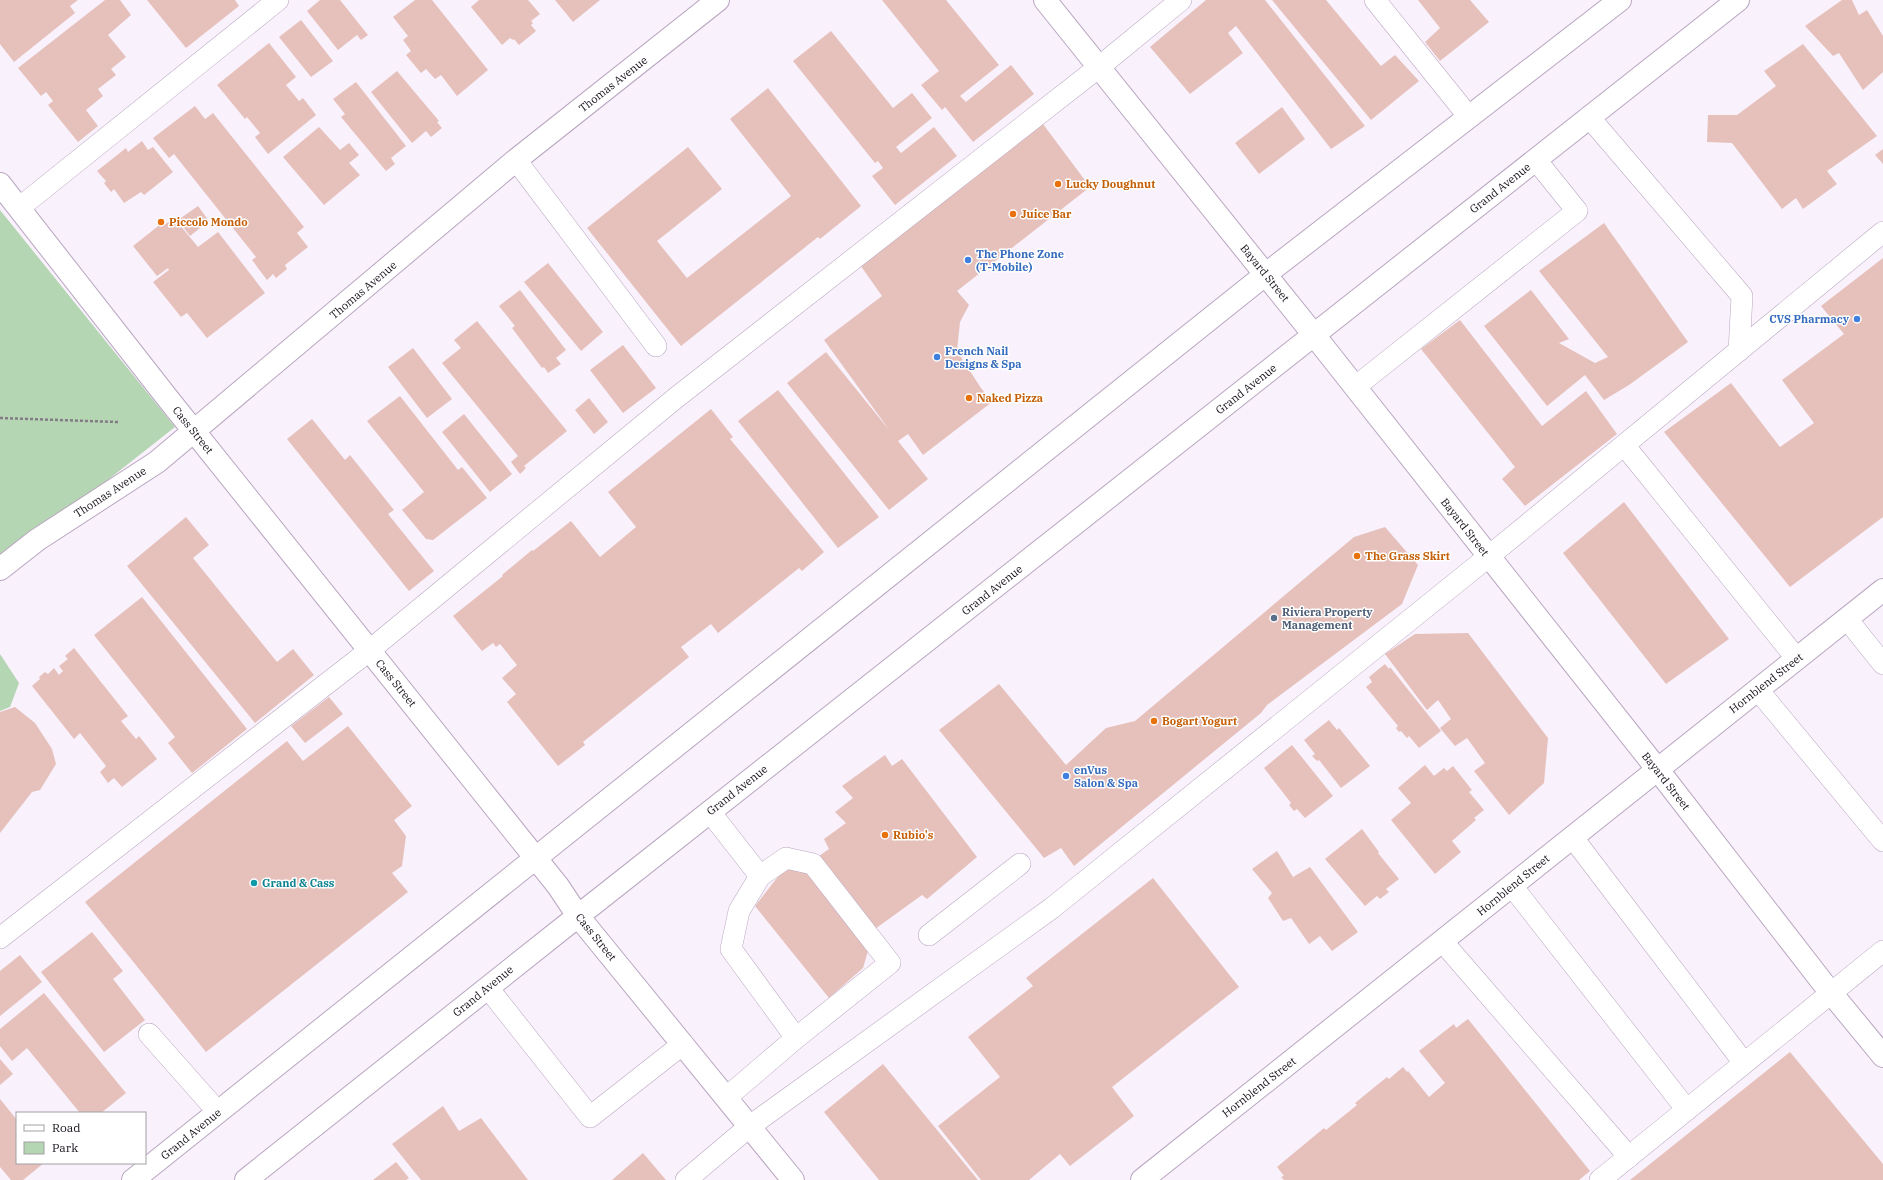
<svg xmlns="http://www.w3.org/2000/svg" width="1883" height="1180" viewBox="0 0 1883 1180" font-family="'IBM Plex Serif',serif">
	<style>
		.green { fill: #b5d6b2 }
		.building { fill: #e6c1bc }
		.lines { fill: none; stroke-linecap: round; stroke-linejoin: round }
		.service-casing { stroke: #b9a6c1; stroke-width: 22 }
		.minor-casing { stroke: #b9a6c1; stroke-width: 24 }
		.tertiary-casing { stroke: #b9a6c1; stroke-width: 24 }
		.primary-casing { stroke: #b9a6c1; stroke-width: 24 }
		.path { stroke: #837b86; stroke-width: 2.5; stroke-dasharray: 3 2; stroke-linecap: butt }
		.service { stroke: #fff; stroke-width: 21 }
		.minor { stroke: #fff; stroke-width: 22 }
		.tertiary { stroke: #fff; stroke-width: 22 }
		.primary { stroke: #fff; stroke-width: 22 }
		.food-dot { fill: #e8710a; stroke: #fff; stroke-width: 1.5 }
		.shop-dot { fill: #3f7fe0; stroke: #fff; stroke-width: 1.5 }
		.service-dot { fill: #5c6f8a; stroke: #fff; stroke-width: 1.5 }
		.culture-dot { fill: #0f9aa8; stroke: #fff; stroke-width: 1.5 }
		.labels { text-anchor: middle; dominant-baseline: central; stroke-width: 3; stroke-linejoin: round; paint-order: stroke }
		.street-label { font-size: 11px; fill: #160f19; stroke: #fff }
		.food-label { font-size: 11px; font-weight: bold; fill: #c56008; stroke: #fff; text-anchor: start }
		.shop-label { font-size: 11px; font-weight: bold; fill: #366cbe; stroke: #fff; text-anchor: start }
		.service-label { font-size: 11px; font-weight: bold; fill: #4e5e75; stroke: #fff; text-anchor: start }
		.culture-label { font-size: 11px; font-weight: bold; fill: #0d838f; stroke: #fff; text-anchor: start }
	</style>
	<rect width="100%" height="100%" fill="#f9f1fc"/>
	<path class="green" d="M0 210 175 427 0 565Z
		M0 654 19 683 10 707 0 711Z"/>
	<path class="building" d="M0 0H78L70 6 75 13 14 62 0 44Z
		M105 0H120L131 15 108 35 126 57 111 69 116 75 98 89 103 96 86 110 98 126 78 142 48 105 53 101 46 92 41 96 18 68Z
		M147 0H235L239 6 186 48Z
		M320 0H340L368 35 361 40 357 35 338 50 307 11Z
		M415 0H432L488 70 457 96 441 75 435 79 426 69 421 73 406 55 411 51 403 40 408 36 393 17Z
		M479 0H528L540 14 531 21 533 23 531 25 536 31 519 45 514 39 513 40 510 38 502 45 471 7Z
		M555 0H600L573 22Z
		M882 0H946L999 65 960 96 966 102 1011 65 1034 94 973 142 945 107 942 110 921 85 939 71Z
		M1206 0H1265L1365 126 1331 149 1236 26 1228 33 1243 53 1190 94 1150 47Z
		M1272 0H1326L1381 66 1395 55 1419 81 1371 120Z
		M1418 0H1470L1489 22 1440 61 1425 42 1440 28Z
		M1842 0H1852L1859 15 1867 10 1883 36V72L1863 90 1839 53 1833 56 1805 26Z
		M301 20 333 61 311 77 279 37Z
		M831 31 893 108 912 93 932 118 896 147 901 153 934 127 957 156 895 205 872 176 883 168 878 161 875 163 793 61Z
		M269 43 296 77 286 85 299 101 303 98 316 115 268 154 255 137 260 133 247 117 245 119 217 85Z
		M1803 44 1877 136 1827 171 1837 184 1803 209 1796 198 1782 209 1732 143 1707 142 1708 115H1737L1776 86 1764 71Z
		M397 71 439 121 437 122 442 128 431 137 426 131 412 143 371 92Z
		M356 82 406 146 391 158 395 164 386 171 341 117 345 114 333 99Z
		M768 88 861 206 820 239 818 237 681 346 587 228 688 147 722 189 657 241 687 278 791 196 730 119Z
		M195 106 205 119 213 113 304 227 297 233 308 247 285 265 287 269 276 278 273 274 267 280 252 260 256 257 174 154 169 158 153 138Z
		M1282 107 1305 139 1259 174 1235 143Z
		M1040 120 1090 187 957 291 969 305 960 322 957 351 981 388 992 402 923 455 908 434 898 441 928 479 889 510 787 383 826 352 890 431 824 340 882 296 858 262Z
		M319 127 340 150 349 143 359 155 349 163 360 175 324 205 283 157Z
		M142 141 148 150 153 147 173 172 144 195 141 192 124 203 114 189 111 192 104 183 106 181 97 171 126 148 128 152Z
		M1883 149V164L1875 155Z
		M198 206 209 221 190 236 178 220Z
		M174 218 198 247 218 232 265 293 207 338 187 313 181 317 153 282 169 270 168 268 157 276 133 246 162 223 164 225Z
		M1604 223 1688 342 1629 385 1604 400 1585 375 1547 406 1484 326 1531 290 1569 339 1559 343 1595 363 1608 357 1539 271Z
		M1883 258V517L1790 587 1664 432 1731 383 1780 447 1814 423 1782 380 1844 334 1821 306Z
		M548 263 603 332 581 351 524 282Z
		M520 290 566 350 556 358 561 364 548 373 544 367 542 368 512 328 515 326 499 306Z
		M1460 320 1542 426 1586 391 1617 434 1525 506 1502 479 1515 467 1421 349Z
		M477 321 567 431 524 466 526 468 520 474 511 462 518 456 442 363 461 348 454 340Z
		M623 345 656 388 623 413 590 370Z
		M413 348 452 399 427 418 388 367Z
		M778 390 879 517 838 548 738 421Z
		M400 396 458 470 462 467 487 498 433 540 426 539 402 510 424 492 367 421Z
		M589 398 608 422 594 434 575 410Z
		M711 409 733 437 730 439 824 552 802 571 799 568 718 633 711 624 681 647 689 657 583 742 585 745 558 766 507 702 516 694 502 678 517 665 500 644 496 647 493 643 482 651 453 616 503 576 502 575 532 550 533 551 571 521 600 557 636 527 608 492Z
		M464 414 512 474 490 492 442 432Z
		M312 419 345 460 350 455 394 510 388 514 434 571 409 591 287 439Z
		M1624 502 1729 639 1666 684 1563 553Z
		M186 517 209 545 193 558 277 662 293 649 314 675 255 723 127 566Z
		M1385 527 1418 565 1402 604 1267 705 1261 713 1074 866 1061 848 1044 858 939 730 999 684 1066 765 1106 728 1135 721 1354 537Z
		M142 597 247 729 192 773 168 743 175 737 94 635Z
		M1468 633 1548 738 1544 783 1509 815 1474 771 1485 763 1467 738 1455 746 1440 728 1451 719 1438 700 1427 710 1385 654 1415 634Z
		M74 648 128 716 121 721 136 739 139 736 157 759 122 787 114 778 108 783 100 772 106 766 80 733 74 739 32 686 40 679 39 677 45 672 48 674 54 668 59 675 63 671 59 666 68 659 65 656Z
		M1385 664 1389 669 1390 667 1441 731 1419 748 1409 736 1407 738 1401 731 1399 732 1396 728 1398 726 1366 687 1372 682 1369 677Z
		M329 697 343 714 305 743 291 726Z
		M15 707 35 723 52 749 56 764 40 790 32 792 0 833V712Z
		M1329 720 1337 730 1339 728 1370 766 1341 788 1319 760 1317 761 1312 756 1315 754 1304 740Z
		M348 726 412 806 394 820 406 836 402 866 392 873 408 892 206 1052 85 902 287 741 303 761Z
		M1292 745 1333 796 1305 818 1297 809 1294 811 1289 805 1291 803 1264 768Z
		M885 755 892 766 902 759 977 857 927 899 922 895 875 929 819 856 829 849 824 839 846 823 835 812 853 798 842 786Z
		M1425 765 1434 776 1444 768 1447 771 1453 766 1472 790 1469 792 1484 810 1474 818 1476 820 1452 841 1461 852 1435 874 1391 820 1411 803 1398 788Z
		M1362 829 1379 852 1378 853 1399 879 1386 889 1389 892 1380 899 1377 896 1365 906 1325 859Z
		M1277 851 1293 877 1310 867 1358 932 1332 951 1320 936 1309 944 1291 918 1283 921 1268 898 1272 893 1252 869Z
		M784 869 806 870 868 951 863 968 829 998 755 906Z
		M1153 878 1239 987 1112 1087 1134 1116 1070 1166 1060 1154 1029 1180H981L938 1126 1000 1077 968 1037 1033 986 1026 978Z
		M92 932 123 971 113 979 145 1020 104 1052 41 972Z
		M20 955 42 982 0 1016V971Z
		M44 993 126 1093 101 1113H80L27 1048 12 1061 0 1046V1029Z
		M1468 1019 1590 1171 1579 1180H1284L1281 1177 1284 1176 1277 1167 1324 1128 1326 1130 1357 1105 1355 1103 1387 1077 1389 1079 1403 1067 1407 1072 1408 1071 1429 1097 1445 1083 1419 1051 1454 1024 1456 1028Z
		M1790 1052 1883 1164V1180H1630Z
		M0 1059 13 1074 0 1085Z
		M883 1064 978 1180H879L824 1112Z
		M0 1099 17 1120V1163H44L23 1180H11L0 1167Z
		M443 1106 459 1131 481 1118 528 1180H421L392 1144Z
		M643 1153 666 1180H612Z
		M396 1162 409 1178 406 1180H373Z"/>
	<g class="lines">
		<g class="service-casing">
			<path id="service" d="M1375 0 1469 117
				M1589 117 1742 296 1739 351
				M516 160 656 346
				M19 208 278 0
				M1355 387 1577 211 1536 160
				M1624 445 1797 659
				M1847 619 1883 664
				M1758 690 1883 841
				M710 812 760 876 739 911 731 949 796 1038 727 1097
				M1573 838 1744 1063
				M760 876 786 858 813 864 890 963 796 1038
				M1512 886 1687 1110
				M929 935 1020 864
				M0 938 370 650 677 397 1099 67 1181 0
				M1442 941 1629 1157
				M488 988 590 1117 683 1044
				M149 1034 218 1112
				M686 1180 750 1126 1052 908 1488 557 1883 232
				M1600 1180 1883 951"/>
		</g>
		<g class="minor-casing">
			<path id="minor" d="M1045 0 1314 335 1658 770 1823 983 1883 1056
				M0 569 37 540 157 462 516 160 718 0"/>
		</g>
		<g class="tertiary-casing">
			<path id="tertiary" d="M0 184 169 400 558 886 578 916 793 1180
				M1142 1180 1883 590"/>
		</g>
		<g class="primary-casing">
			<path id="primary" d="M133 1180 1266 274 1620 0
				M246 1180 578 916 1738 0"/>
		</g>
		<path class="path" d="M0 418 118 422"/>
		<use href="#service" class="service"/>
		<use href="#minor" class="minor"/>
		<use href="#tertiary" class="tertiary"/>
		<use href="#primary" class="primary"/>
	</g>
	<g class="food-dot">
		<circle cx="1058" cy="184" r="4"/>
		<circle cx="1013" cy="214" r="4"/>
		<circle cx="161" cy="222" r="4"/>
		<circle cx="969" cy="398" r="4"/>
		<circle cx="1357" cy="556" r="4"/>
		<circle cx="1154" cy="721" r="4"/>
		<circle cx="885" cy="835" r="4"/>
	</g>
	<g class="shop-dot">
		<circle cx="968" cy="260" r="4"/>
		<circle cx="1857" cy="319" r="4"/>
		<circle cx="937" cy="357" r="4"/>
		<circle cx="1066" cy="776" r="4"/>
	</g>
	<circle class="service-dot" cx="1274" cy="618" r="4"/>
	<circle class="culture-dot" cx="254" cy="883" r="4"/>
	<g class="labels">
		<g class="street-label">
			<text transform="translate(613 84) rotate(-38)">Thomas Avenue</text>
			<text transform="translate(1500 188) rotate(-38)">Grand Avenue</text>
			<text transform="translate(1265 273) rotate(51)">Bayard Street</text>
			<text transform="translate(363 290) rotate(-40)">Thomas Avenue</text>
			<text transform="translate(1246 389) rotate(-38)">Grand Avenue</text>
			<text transform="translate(193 430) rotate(51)">Cass Street</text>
			<text transform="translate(110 492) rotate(-33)">Thomas Avenue</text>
			<text transform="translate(1465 527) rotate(52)">Bayard Street</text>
			<text transform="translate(992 590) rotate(-38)">Grand Avenue</text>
			<text transform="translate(396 683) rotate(51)">Cass Street</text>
			<text transform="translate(1766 683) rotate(-38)">Hornblend Street</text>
			<text transform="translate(1666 781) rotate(52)">Bayard Street</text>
			<text transform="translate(737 790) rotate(-38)">Grand Avenue</text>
			<text transform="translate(1513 885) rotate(-39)">Hornblend Street</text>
			<text transform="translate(596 937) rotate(51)">Cass Street</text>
			<text transform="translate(483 991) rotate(-39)">Grand Avenue</text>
			<text transform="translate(1259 1087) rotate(-38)">Hornblend Street</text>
			<text transform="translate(191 1134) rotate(-39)">Grand Avenue</text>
		</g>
		<g class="food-label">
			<text x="1066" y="184">Lucky Doughnut</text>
			<text x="1021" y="214">Juice Bar</text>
			<text x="169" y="222">Piccolo Mondo</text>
			<text x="977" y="398">Naked Pizza</text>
			<text x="1365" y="556">The Grass Skirt</text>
			<text x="1162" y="721">Bogart Yogurt</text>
			<text x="893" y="835">Rubio's</text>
		</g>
		<g class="shop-label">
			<text x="976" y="254">The Phone Zone<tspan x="976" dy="13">(T-Mobile)</tspan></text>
			<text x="1849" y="319" text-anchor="end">CVS Pharmacy</text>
			<text x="945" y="351">French Nail<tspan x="945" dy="13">Designs &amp; Spa</tspan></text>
			<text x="1074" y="770">enVus<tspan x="1074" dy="13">Salon &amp; Spa</tspan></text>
		</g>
		<g class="service-label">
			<text x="1282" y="612">Riviera Property<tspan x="1282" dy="13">Management</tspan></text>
		</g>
		<g class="culture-label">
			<text x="262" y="883">Grand &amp; Cass</text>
		</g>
	</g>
	<rect x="16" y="1112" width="130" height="52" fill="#ffffff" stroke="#a29fa3"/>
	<rect x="24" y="1125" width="20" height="6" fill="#ffffff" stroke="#a29fa3"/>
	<text x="52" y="1132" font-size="12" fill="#160f19">Road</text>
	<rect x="24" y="1142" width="20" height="12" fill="#b5d6b2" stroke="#a29fa3"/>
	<text x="52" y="1152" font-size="12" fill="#160f19">Park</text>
</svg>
